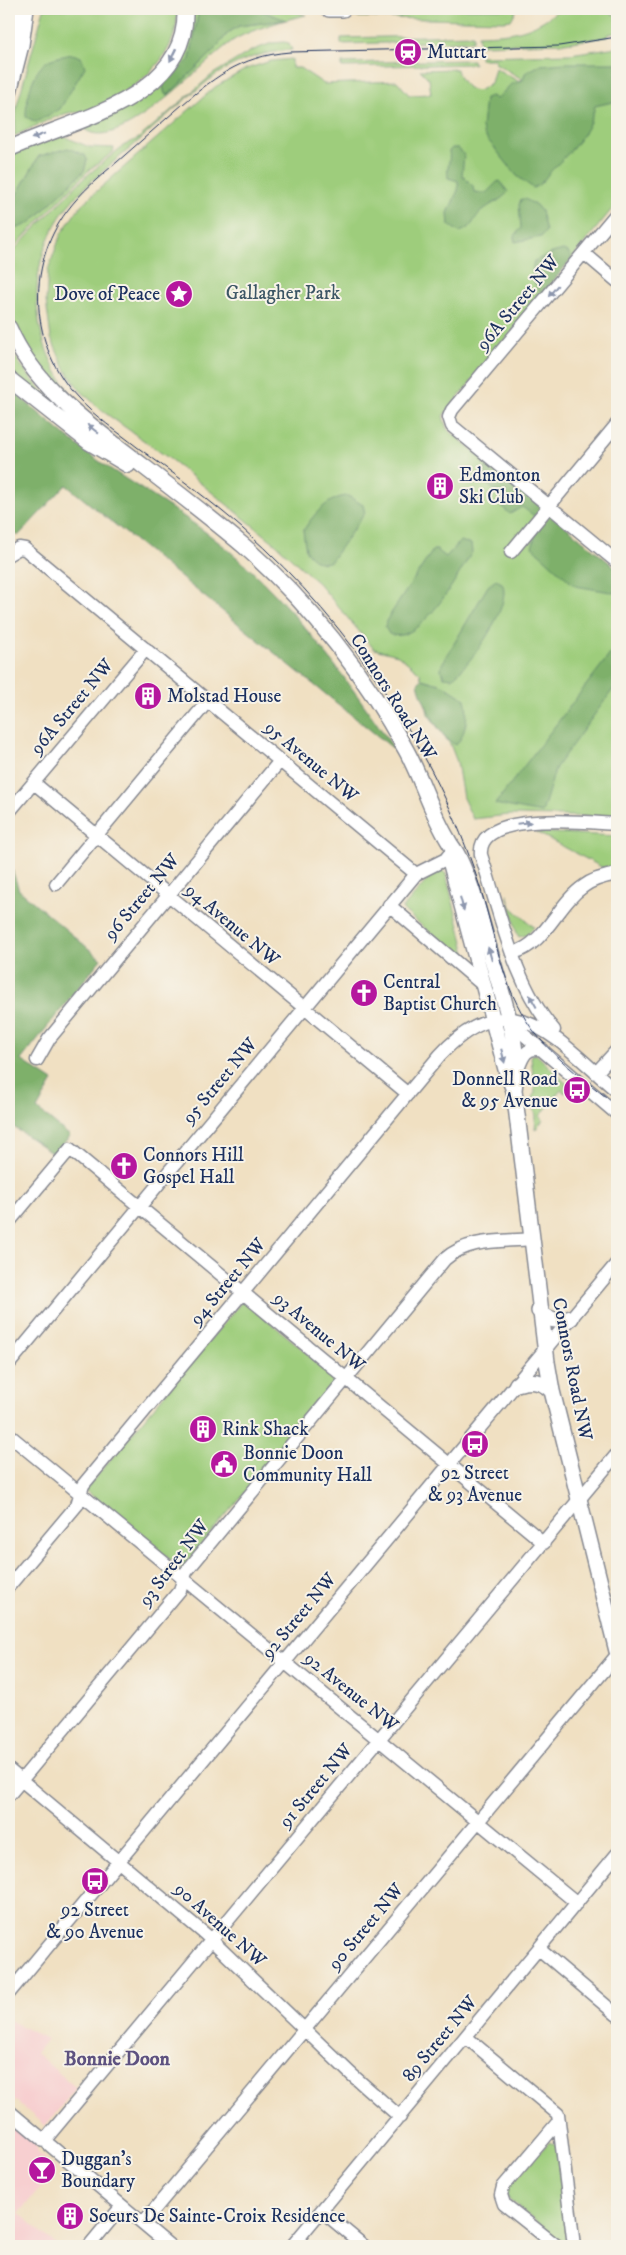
<svg xmlns="http://www.w3.org/2000/svg" width="626" height="2255" viewBox="0 0 626 2255" font-family="'IM FELL DW Pica',serif">
	<style>
		.built { fill: #f7cfd0 }
		.green { fill: #9ecd7b; stroke: #5c7e6c }
		.forest { fill: #7eb06b; stroke: #4c7064 }
		.lines { fill: none; stroke-linecap: round; stroke-linejoin: round }
		.minor-casing { stroke: #868890; stroke-width: 15 }
		.major-casing { stroke: #868890; stroke-width: 18 }
		.minor { stroke: #fff; stroke-width: 12 }
		.major { stroke: #fff; stroke-width: 15 }
		.tram { stroke: #1b2f5e; stroke-width: 1 }
		.oneway { fill: #8d97ae }
		.labels { text-anchor: middle; dominant-baseline: central; stroke-width: 4; stroke-linejoin: round; paint-order: stroke }
		.poi-label { font-size: 19px; fill: #1b2f5e; stroke: #f7f3e8; text-anchor: start }
		.park-label { font-size: 19px; fill: #3c5665; stroke: #f7f3e8 }
		.street-label { font-size: 19px; fill: #1b2f5e; stroke: #f7f3e8 }
		.neighbourhood-label { font-size: 20px; font-weight: bold; fill: #5e5280; stroke: #f7f3e8 }
	</style>
	<rect width="100%" height="100%" fill="#f7f3e8"/>
	<filter id="ink" filterUnits="userSpaceOnUse"><feTurbulence type="fractalNoise" baseFrequency=".02" numOctaves="2"/><feDisplacementMap in="SourceGraphic" scale="10" xChannelSelector="R" yChannelSelector="G"/><feConvolveMatrix kernelMatrix="1 2 1 2 8 2 1 2 1" color-interpolation-filters="sRGB"/></filter>
	<filter id="wash" filterUnits="userSpaceOnUse"><feTurbulence type="fractalNoise" baseFrequency=".0096" numOctaves="4" result="noise"/><feDisplacementMap in="SourceGraphic" scale="20" xChannelSelector="R" yChannelSelector="G"/><feGaussianBlur stdDeviation="1.12" result="paint"/><feColorMatrix in="noise" values="0 0 0 0 0 0 0 0 0 0 0 0 0 0 0 0 0 1.4 0 .05"/><feComposite in="paint" operator="in"/></filter>
	<g filter="url(#wash)">
		<rect width="100%" height="100%" fill="#f0e0c2"/>
		<path class="built" d="M9 2020 47 2039 36 2053 76 2088 45 2126 9 2095Z
			M12 2126 36 2145 38 2153 56 2169 19 2213 58 2246H9V2130Z"/>
		<path class="green" d="M44 9H177C180 54 141 86 104 103 97 106 90 110 83 112 78 113 72 112 68 113 50 118 32 128 14 136L17 105Z
			M191 9H199L190 59 163 86 165 94 168 95 211 54 228 33 239 26 284 20 257 9H286L306 15C287 19 254 29 237 38 207 55 115 164 81 126 114 112 153 100 173 68 181 56 187 24 191 9Z
			M386 9H517L511 20 503 21 351 17Z
			M560 9H600L617 16V32L607 35V37L565 43 479 45 478 35C514 34 531 32 560 9Z
			M473 35V41L341 44V38Z
			M284 42 289 43 292 50C261 52 234 61 209 80 183 100 159 123 134 145 112 164 86 183 67 207 25 262 28 336 69 391L63 396C45 377 12 334 9 307 6 289 9 268 9 249L16 248 84 178 123 146 139 138 213 74 251 51 272 43Z
			M617 47V203L443 416 447 429 617 569V817L509 815 473 819 463 798 457 762 450 744 428 714 420 673 398 655 374 649 319 584 276 544 174 462 101 410 79 389 65 369 51 338 46 301 48 270 61 234 81 205 215 87 246 69 271 61 292 59V68H300L324 84 397 81 409 95 431 94 429 79 420 70 457 69C458 78 469 94 480 90 483 89 487 85 491 83L495 68 518 81 522 79 495 63V59H480V56L570 54Z
			M473 60 474 64 342 67V63Z
			M63 136 89 147 114 148 113 152 87 172 15 246 11 247 9 245V220L10 225 30 223 84 171 87 160 39 156 9 208V154Z
			M9 346C26 379 57 406 85 430L9 370Z
			M536 832 617 836V869L607 870Z
			M436 870H442L446 874 468 962 464 961 402 909Z
			M507 894 511 907 534 927 527 935 519 937 517 934Z
			M536 1054 570 1087 565 1093 561 1090 540 1116 543 1120 535 1130 536 1116 532 1102 535 1092 531 1058 532 1055Z
			M243 1300 339 1379 181 1569 85 1490Z
			M549 2142 556 2145 568 2246H565L509 2200 506 2190Z"/>
		<path class="forest" d="M199 9H257L286 20 239 26 228 33 211 54 168 95 165 94 163 86 190 59Z
			M72 54 81 57 85 67 60 109 36 122 26 117C26 99 32 70 49 60 55 57 65 56 72 54Z
			M565 63H617V101L595 106C590 132 571 151 552 170 545 177 543 184 533 188L517 176 484 135 482 128 485 98 491 96 497 99 510 85 523 80 525 73 540 65Z
			M68 148 85 155 87 160 84 171 30 223 18 228 10 225 9 208 39 156Z
			M452 148H458L464 155 462 175 473 186 474 192 486 193 497 182 500 181 508 192C501 201 491 203 482 211 472 219 475 228 459 232L449 225 448 213 458 190V181L448 178C446 169 451 161 449 151Z
			M521 199H525L536 205 541 211 546 231 541 237 515 242 514 237 521 228 519 205Z
			M563 250 568 252 572 258 543 294C533 287 531 272 534 261L552 253Z
			M9 387C41 415 73 444 109 468 153 497 200 524 240 560 301 615 349 682 395 750L66 485 18 536 9 528Z
			M488 462 617 569V593L575 586 532 547 540 520 522 507 510 514 501 506V495L481 480Z
			M348 496 363 505 365 513 331 561C321 566 312 559 306 551L303 531C313 515 328 497 348 496Z
			M460 541 471 544 472 552C459 574 420 647 389 634L385 627 386 621 433 550H437L446 557Z
			M496 580 502 583C514 604 470 666 452 678L444 677 441 670 442 664 488 586Z
			M617 645V684L556 767 542 813 495 804Z
			M422 679 443 685 465 699C469 713 466 735 456 745 440 739 421 699 418 683Z
			M9 860 19 890 101 959 21 1060 53 1081 37 1109 70 1136 54 1154 9 1124Z"/>
	</g>
	<g filter="url(#ink)">
		<g class="lines">
			<g class="minor-casing">
				<path id="minor" d="M617 213 452 410 449 417 452 426 617 562
					M584 253 617 281
					M511 552 617 424
					M9 554 19 548 25 549 416 874
					M34 783 408 1094
					M9 812 146 649
					M56 884 208 701
					M389 905 484 986
					M513 953C546 944 557 904 584 886 593 879 606 876 617 874
					M508 1018 516 1028 617 1114
					M554 1030C514 985 500 912 481 855 476 809 590 823 617 824
					M37 1060 49 1039 280 761
					M517 1072C522 1058 525 1045 543 1050
					M596 1073 617 1050
					M9 1222 70 1149 544 1543
					M9 1364 416 874 450 857
					M9 1435 577 1903
					M9 1586 77 1505 83 1485 440 1055C513 977 558 1042 617 1091
					M9 1770 205 1934 351 2074 400 2117
					M9 1795 180 1590 186 1572 445 1259C469 1238 501 1242 531 1239
					M539 1949 617 2015
					M9 1993 617 1263
					M466 2037 558 2114 574 2246
					M9 2111 170 2246
					M44 2141 617 1454
					M322 2211 364 2246
					M143 2223 617 1655
					M89 2246 122 2206
					M292 2246 617 1854
					M557 2246 504 2204 501 2195 503 2187 559 2121"/>
			</g>
			<g class="major-casing">
				<path id="major" d="M329 9H343
					M9 35 21 9
					M9 92 21 45 26 9
					M9 149C72 119 189 100 185 9
					M9 328C36 390 92 426 143 466 177 492 211 518 244 546 310 604 364 673 406 750 422 779 431 812 448 840 451 846 455 850 458 856 475 891 484 932 495 969 506 1008 521 1049 514 1090
					M9 379 89 442 128 465
					M449 857 507 1073 514 1090 547 1362 552 1391 617 1651
					M539 1311C548 1320 559 1323 571 1318
					M517 1384C531 1379 543 1381 552 1391"/>
			</g>
			<use href="#minor" class="minor"/>
			<use href="#major" class="major"/>
			<path class="tram" d="M617 37 559 46 290 52C239 56 212 79 175 111 156 128 136 145 117 162 99 177 81 192 67 211 25 267 30 347 78 398 95 417 117 431 137 447 173 473 209 499 243 529 299 578 348 636 389 698 426 754 457 817 478 881 493 926 500 979 526 1020 548 1055 586 1080 617 1106"/>
		</g>
		<defs><path id="oneway-solid" d="M-6-.8H1V-3.2L6.5 0L1 3.2V.8H-6Z" transform="scale(1.25)"/></defs>
		<g class="oneway">
			<use href="#oneway-solid" transform="translate(173 55) rotate(116)"/>
			<use href="#oneway-solid" transform="translate(38 136) rotate(159)"/>
			<use href="#oneway-solid" transform="translate(553 291) rotate(129)"/>
			<use href="#oneway-solid" transform="translate(93 429) rotate(-142)"/>
			<use href="#oneway-solid" transform="translate(524 823) rotate(-6)"/>
			<use href="#oneway-solid" transform="translate(462 904) rotate(75)"/>
			<use href="#oneway-solid" transform="translate(490 954) rotate(-106)"/>
			<use href="#oneway-solid" transform="translate(533 1001) rotate(-119)"/>
			<use href="#oneway-solid" transform="translate(503 1056) rotate(76)"/>
		</g>
	</g>
	<defs>
		<g id="station-disc" transform="scale(1.4375)"><circle r="9.5" fill="#b5179e" stroke="#f7f3e8"/><path d="M-3-6H3Q5-6 5-4V2Q5 4 3 4L4.5 6H3L1.5 4h-3L-3 6H-4.5L-3 4Q-5 4-5 2V-4Q-5-6-3-6ZM-3.5-4v3h7v-3ZM-3.5 1v1.5H-2V1ZM2 1v1.5H3.5V1Z" fill="#fff"/></g>
		<g id="sight-disc" transform="scale(1.4375)"><circle r="9.5" fill="#b5179e" stroke="#f7f3e8"/><path d="M0-6L1.8-2.2L6-1.7L2.9 1.2L3.7 5.4L0 3.3L-3.7 5.4L-2.9 1.2L-6-1.7L-1.8-2.2Z" fill="#fff"/></g>
		<g id="building-disc" transform="scale(1.4375)"><circle r="9.5" fill="#b5179e" stroke="#f7f3e8"/><path d="M-4-6H4V6H1V3H-1V6H-4ZM-2.5-4.3h1.7v1.8h-1.7ZM.8-4.3h1.7v1.8H.8ZM-2.5-1h1.7V.8h-1.7ZM.8-1h1.7V.8H.8Z" fill="#fff"/></g>
		<g id="church-disc" transform="scale(1.4375)"><circle r="9.5" fill="#b5179e" stroke="#f7f3e8"/><path d="M-1.2-6h2.4v3.5h3.3v2.4h-3.3V6h-2.4V-.1h-3.3v-2.4h3.3Z" fill="#fff"/></g>
		<g id="bus-disc" transform="scale(1.4375)"><circle r="9.5" fill="#b5179e" stroke="#f7f3e8"/><path d="M-5-6H5V4H4V6H2V4H-2V6H-4V4H-5ZM-3.5-4V0h7V-4ZM-3.5 1.2v1.5H-2V1.2ZM2 1.2v1.5H3.5V1.2Z" fill="#fff"/></g>
		<g id="civic-disc" transform="scale(1.4375)"><circle r="9.5" fill="#b5179e" stroke="#f7f3e8"/><path d="M-.6-6.5H3V-4.5H.6V-3L4-1V1h2V6H-6V1h2V-1L-.6-3ZM-1.2 2.5V6h2.4V2.5Z" fill="#fff"/></g>
		<g id="bar-disc" transform="scale(1.4375)"><circle r="9.5" fill="#b5179e" stroke="#f7f3e8"/><path d="M-6-5H6L.8 .8V4.5H3.5V6h-7V4.5H-.8V.8Z" fill="#fff"/></g>
	</defs>
	<g fill-rule="evenodd">
		<use href="#station-disc" x="408" y="52"/>
		<use href="#sight-disc" x="179" y="294"/>
		<use href="#building-disc" x="440" y="486"/>
		<use href="#building-disc" x="148" y="696"/>
		<use href="#church-disc" x="364" y="993"/>
		<use href="#bus-disc" x="577" y="1090"/>
		<use href="#church-disc" x="124" y="1166"/>
		<use href="#building-disc" x="203" y="1429"/>
		<use href="#bus-disc" x="475" y="1444"/>
		<use href="#civic-disc" x="224" y="1464"/>
		<use href="#bus-disc" x="95" y="1881"/>
		<use href="#bar-disc" x="42" y="2170"/>
		<use href="#building-disc" x="70" y="2216"/>
	</g>
	<g class="labels">
		<g class="poi-label">
			<text x="427" y="52">Muttart</text>
			<text x="160" y="294" text-anchor="end">Dove of Peace</text>
			<text x="459" y="475">Edmonton<tspan x="459" dy="22">Ski Club</tspan></text>
			<text x="167" y="696">Molstad House</text>
			<text x="383" y="982">Central<tspan x="383" dy="22">Baptist Church</tspan></text>
			<text x="558" y="1079" text-anchor="end">Donnell Road<tspan x="558" dy="22">&amp; 95 Avenue</tspan></text>
			<text x="143" y="1155">Connors Hill<tspan x="143" dy="22">Gospel Hall</tspan></text>
			<text x="222" y="1429">Rink Shack</text>
			<text x="243" y="1453">Bonnie Doon<tspan x="243" dy="22">Community Hall</tspan></text>
			<text x="475" y="1473" text-anchor="middle">92 Street<tspan x="475" dy="22">&amp; 93 Avenue</tspan></text>
			<text x="95" y="1910" text-anchor="middle">92 Street<tspan x="95" dy="22">&amp; 90 Avenue</tspan></text>
			<text x="61" y="2159">Duggan's<tspan x="61" dy="22">Boundary</tspan></text>
			<text x="89" y="2216">Soeurs De Sainte-Croix Residence</text>
		</g>
		<g class="park-label">
			<text x="283" y="293">Gallagher Park</text>
		</g>
		<g class="street-label">
			<text transform="translate(518 303) rotate(-50)">96A Street NW</text>
			<text transform="translate(393 697) rotate(58)">Connors Road NW</text>
			<text transform="translate(72 707) rotate(-50)">96A Street NW</text>
			<text transform="translate(311 762) rotate(40)">95 Avenue NW</text>
			<text transform="translate(142 897) rotate(-50)">96 Street NW</text>
			<text transform="translate(232 925) rotate(40)">94 Avenue NW</text>
			<text transform="translate(220 1081) rotate(-50)">95 Street NW</text>
			<text transform="translate(228 1282) rotate(-50)">94 Street NW</text>
			<text transform="translate(319 1332) rotate(40)">93 Avenue NW</text>
			<text transform="translate(572 1369) rotate(79)">Connors Road NW</text>
			<text transform="translate(174 1563) rotate(-53)">93 Street NW</text>
			<text transform="translate(299 1616) rotate(-50)">92 Street NW</text>
			<text transform="translate(351 1692) rotate(39)">92 Avenue NW</text>
			<text transform="translate(316 1786) rotate(-50)">91 Street NW</text>
			<text transform="translate(220 1925) rotate(42)">90 Avenue NW</text>
			<text transform="translate(366 1927) rotate(-50)">90 Street NW</text>
			<text transform="translate(440 2039) rotate(-50)">89 Street NW</text>
		</g>
		<g class="neighbourhood-label">
			<text x="117" y="2059">Bonnie Doon</text>
		</g>
	</g>
	<rect width="626" height="2255" fill="none" stroke="#f7f3e8" stroke-width="30"/>
</svg>
